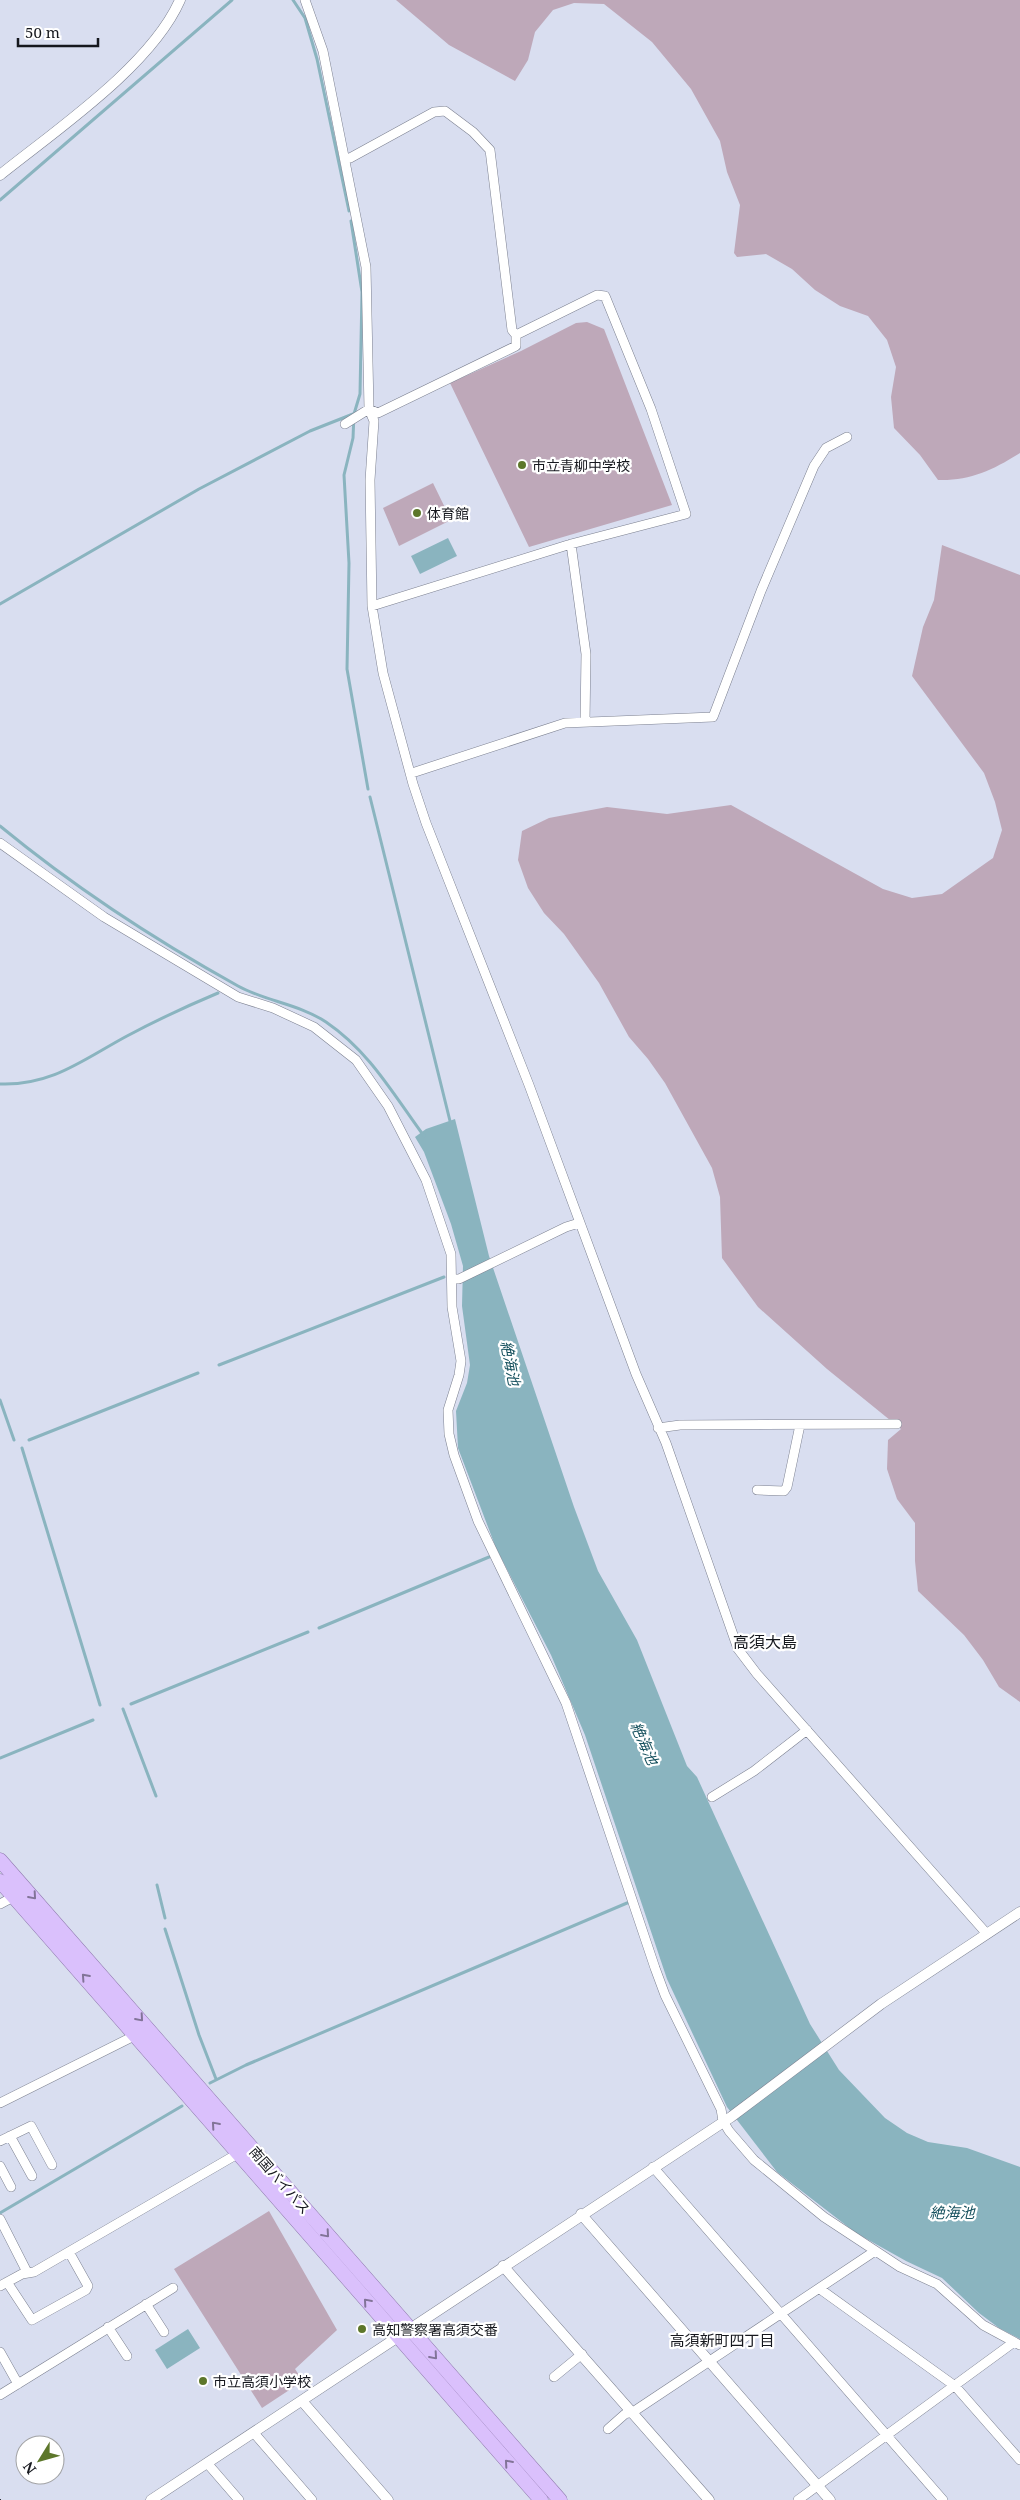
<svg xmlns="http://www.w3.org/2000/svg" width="1020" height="2500" viewBox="0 0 1020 2500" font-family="'Noto Serif','Noto Sans JP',serif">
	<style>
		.green { fill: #bea8b9 }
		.water { fill: #8ab4bf }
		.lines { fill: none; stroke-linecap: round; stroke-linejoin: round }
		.stream { stroke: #8ab4bf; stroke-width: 3 }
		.minor-casing { stroke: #7c8090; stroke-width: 10 }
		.tertiary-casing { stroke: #7c8090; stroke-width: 11 }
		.trunk-casing { stroke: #907bae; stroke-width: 15 }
		.minor { stroke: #fff; stroke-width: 9 }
		.tertiary { stroke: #fff; stroke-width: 10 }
		.trunk { stroke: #dac0fc; stroke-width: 14 }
		.tram { stroke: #30323a; stroke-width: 1 }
		.oneway { stroke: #827498 }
		.poi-dot { fill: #5d772b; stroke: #fff; stroke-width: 2 }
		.labels { text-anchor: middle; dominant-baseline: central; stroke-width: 4.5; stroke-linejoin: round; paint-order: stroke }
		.poi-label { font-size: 14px; fill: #16181e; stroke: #fff; text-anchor: start }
		.street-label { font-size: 14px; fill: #16181e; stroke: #fff }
		.water-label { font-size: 15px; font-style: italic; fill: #18525f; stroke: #fff }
		.neighbourhood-label { font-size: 15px; fill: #16181e; stroke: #fff }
		.quarter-label { font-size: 16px; fill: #16181e; stroke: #fff }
	</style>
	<rect width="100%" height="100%" fill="#d9def0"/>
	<path class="green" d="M396 0H1020V453C993 470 970 481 938 480L920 455 894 428 891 397 896 367 887 340 868 316 840 306 815 290 792 269 766 254 737 257 734 253 740 205 727 172 720 141 691 89 652 42 604 4 574 3 553 10 535 32 528 60 515 81 449 45Z
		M587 322 604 329 672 505 529 547 450 383 521 351 576 323Z
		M433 483 451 520 399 546 383 508Z
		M942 545 1020 575V1702L999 1687 983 1660 964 1635 918 1591 915 1561V1523L897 1499 887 1469 888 1440 901 1429 827 1369 758 1307 722 1258 720 1197 712 1168 665 1083 648 1059 629 1037 599 983 564 934 544 913 528 888 518 860 522 831 549 818 607 807 667 814 731 805 883 889 912 898 942 894 993 858 1002 830 995 802 984 773 912 676 923 627 934 600Z
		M269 2211 337 2330 295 2369 303 2381 262 2408 174 2269Z"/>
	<path class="water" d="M448 538 457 556 420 574 411 556Z
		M455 1119 489 1256 574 1507 598 1571 637 1640 687 1766 697 1777 810 2024 839 2070 885 2118 907 2133 928 2142 967 2148 1020 2167V2339L999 2328 979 2313 942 2278 906 2261 856 2233 777 2172 727 2107 667 1979 585 1735 551 1655 496 1548 458 1448 456 1411 467 1383 470 1365 462 1306 463 1266 451 1224 424 1152 415 1137 426 1129Z
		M188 2329 200 2348 167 2369 155 2350Z"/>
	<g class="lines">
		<path class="stream" d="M293 0 305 18 317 59 349 211
			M0 200 232 0
			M351 221 362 292 360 394 354 414 353 438 344 475 349 563 347 669 368 789
			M0 604 199 489 310 431 353 414
			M370 797 450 1121
			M0 826C74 887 155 940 238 986 265 1001 299 1004 326 1022 370 1052 393 1094 424 1136
			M0 1084C52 1086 84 1059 127 1036 157 1020 187 1006 218 993
			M219 1365 444 1277
			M0 1400 14 1440
			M29 1440 198 1373
			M22 1448 100 1705
			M319 1628 489 1557
			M131 1704 308 1632
			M123 1709 156 1796
			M0 1758 93 1720
			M157 1885 165 1918
			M165 1929 199 2035 216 2079
			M210 2083 246 2065 627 1903
			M0 2213 182 2106"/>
		<g class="minor-casing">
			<path id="minor" d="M305 0 323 51 366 267 369 409 374 421 370 480 372 606 383 673 413 784 426 823 529 1085 636 1374 666 1443 738 1649 757 1674 987 1934
				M345 424 369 409 378 413 516 346V335L512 330 490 150 473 132 445 111 434 112 350 158H346
				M571 544 586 654 585 722
				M372 606 571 544 686 514 651 409 605 296 597 295 516 335
				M412 773 565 723 713 717 761 591 814 466 826 448 847 437
				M0 843 104 917 238 997 273 1008 314 1027 356 1060 388 1106 426 1180 451 1254 452 1307 461 1361 459 1375 448 1410 449 1434 454 1455 478 1521 566 1703 655 1968 665 1995 721 2109 723 2121 729 2131 754 2160 824 2217 900 2267 937 2284 983 2325 1020 2345
				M453 1279H459L566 1227 579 1223
				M658 1428 680 1425 897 1424
				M757 1490 784 1491 787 1487 800 1425
				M712 1797 754 1771 807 1730
				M0 1904 15 1896
				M0 2103 136 2035
				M10 2136 32 2176
				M0 2141 31 2126 52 2165
				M0 2166 11 2187
				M653 2167 943 2500
				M0 2219 27 2272
				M7 2282 32 2320 86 2290 88 2286 69 2252
				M0 2286 22 2274 34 2272 239 2153
				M820 2289 955 2386 1020 2460
				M146 2304 164 2332
				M108 2327 127 2356
				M0 2352 18 2384
				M554 2377 582 2354
				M0 2395 173 2288
				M608 2429 625 2414 633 2412 875 2251
				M254 2433 312 2500
				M207 2463 239 2500
				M798 2500 1014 2342"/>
		</g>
		<g class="tertiary-casing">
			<path id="tertiary" d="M0 175C56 130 151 66 180 0
				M581 2214 830 2500
				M503 2266 709 2500
				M302 2401 388 2500
				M151 2500 731 2117 881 2004 1020 1912"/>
		</g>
		<g class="trunk-casing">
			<path id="trunk" d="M0 1860 560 2500
				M0 1881 541 2500"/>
		</g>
		<use href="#minor" class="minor"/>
		<use href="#tertiary" class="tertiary"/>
		<use href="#trunk" class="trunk"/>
		<path class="tram" d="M0 2499 1 2500"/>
	</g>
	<defs><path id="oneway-chevron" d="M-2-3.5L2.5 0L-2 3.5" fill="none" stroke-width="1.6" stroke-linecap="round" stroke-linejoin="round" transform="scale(1.25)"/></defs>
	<g class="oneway">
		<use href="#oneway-chevron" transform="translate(33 1896) rotate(49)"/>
		<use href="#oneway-chevron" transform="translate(85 1977) rotate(-132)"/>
		<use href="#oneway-chevron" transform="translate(140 2018) rotate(49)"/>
		<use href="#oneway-chevron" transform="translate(215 2125) rotate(-131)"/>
		<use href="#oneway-chevron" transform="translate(326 2234) rotate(49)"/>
		<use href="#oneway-chevron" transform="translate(367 2302) rotate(-131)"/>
		<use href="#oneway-chevron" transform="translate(434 2356) rotate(49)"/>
		<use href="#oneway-chevron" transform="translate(508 2463) rotate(-131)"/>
	</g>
	<g class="poi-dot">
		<circle cx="522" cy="465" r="5"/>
		<circle cx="417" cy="513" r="5"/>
		<circle cx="362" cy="2329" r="5"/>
		<circle cx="203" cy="2381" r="5"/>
	</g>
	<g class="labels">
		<g class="poi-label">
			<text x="532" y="465">市立青柳中学校</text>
			<text x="427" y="513">体育館</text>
			<text x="372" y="2329">高知警察署高須交番</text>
			<text x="213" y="2381">市立高須小学校</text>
		</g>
		<g class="street-label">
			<text transform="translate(280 2180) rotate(49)">南国バイパス</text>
		</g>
		<g class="water-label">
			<text transform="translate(511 1363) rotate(79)">絶海池</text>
			<text transform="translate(645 1743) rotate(66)">絶海池</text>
			<text x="952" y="2212">絶海池</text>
		</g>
		<g class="neighbourhood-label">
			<text x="722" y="2340">高須新町四丁目</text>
		</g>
		<g class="quarter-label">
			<text x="765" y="1642">高須大島</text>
		</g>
	</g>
	<g transform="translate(40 2460) rotate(233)"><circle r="24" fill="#ffffff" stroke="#a2a3a5"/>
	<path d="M0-4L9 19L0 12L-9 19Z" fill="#5d772b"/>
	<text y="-8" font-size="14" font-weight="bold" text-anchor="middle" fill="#16181e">N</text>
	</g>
	<path d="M18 38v8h80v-8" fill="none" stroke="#16181e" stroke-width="2.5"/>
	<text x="25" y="38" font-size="15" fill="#16181e" stroke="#ffffff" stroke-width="4" paint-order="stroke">50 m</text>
</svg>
